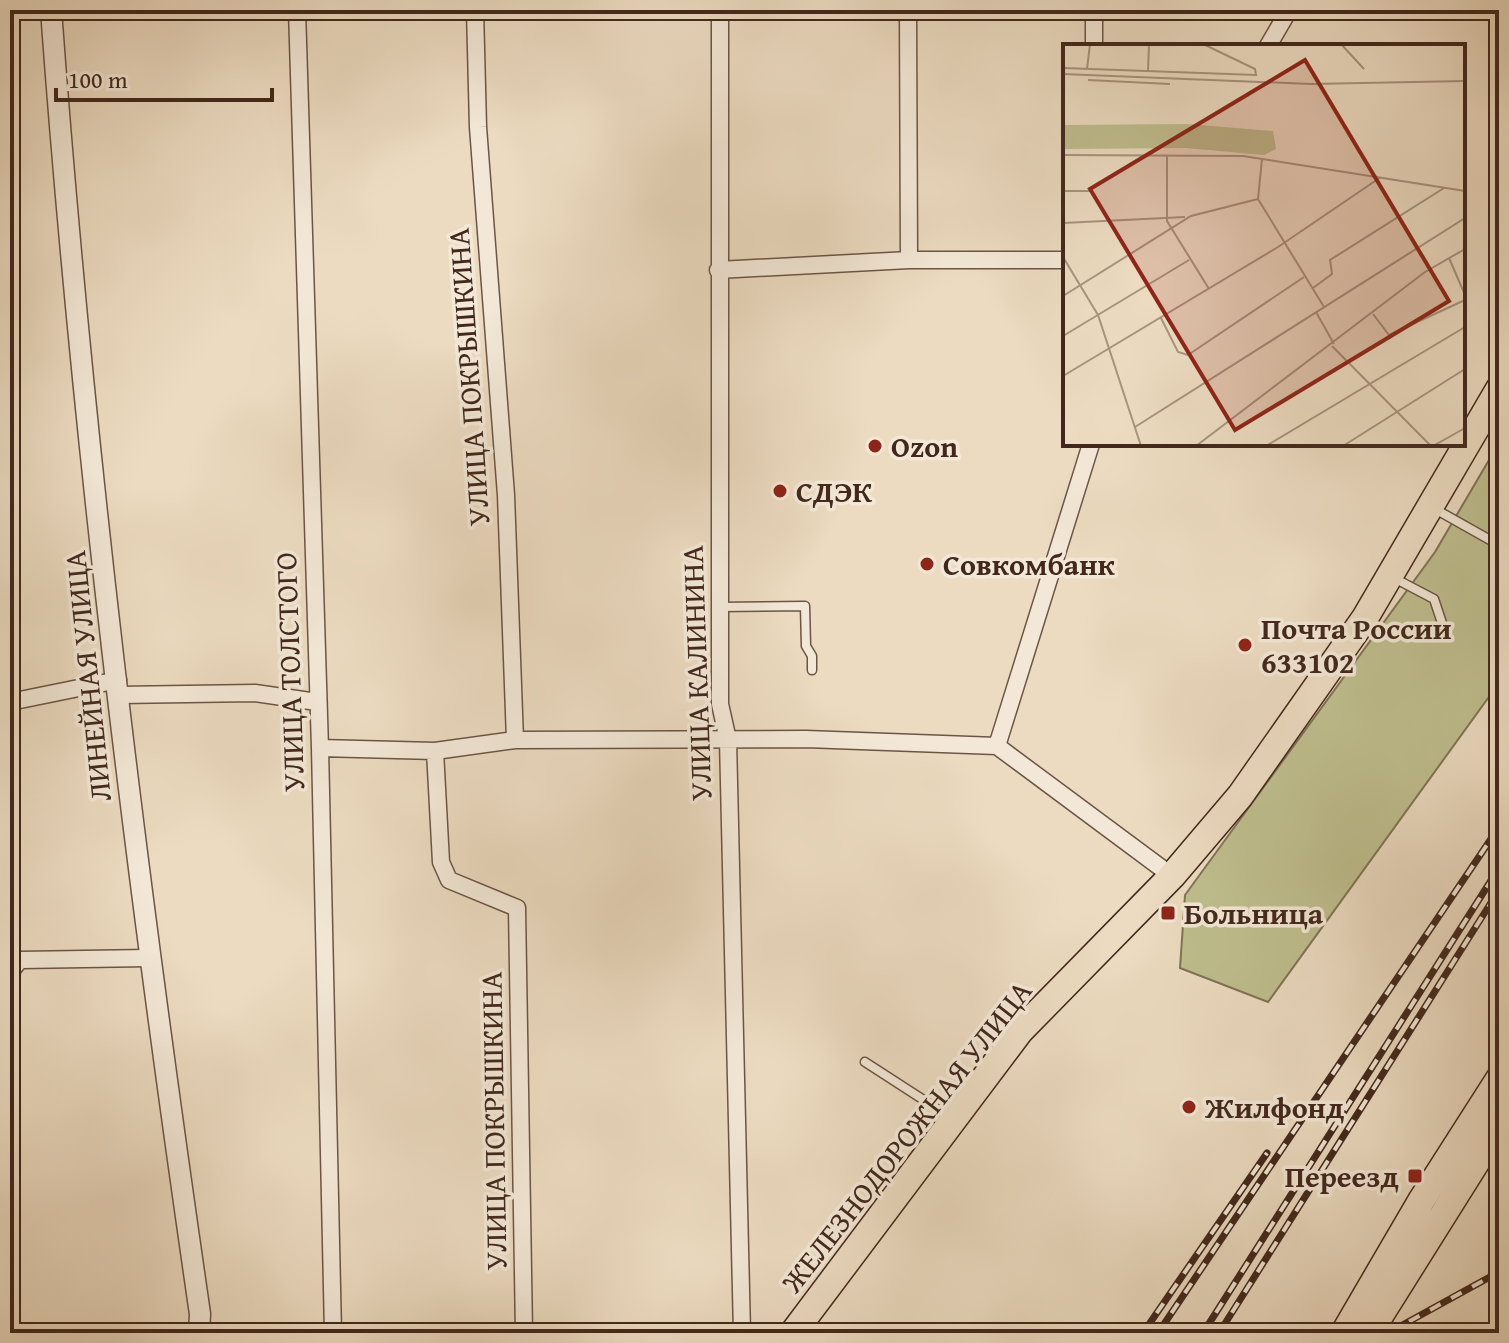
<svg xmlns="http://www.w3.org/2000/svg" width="1509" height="1343" viewBox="0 0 1509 1343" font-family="'Gentium Book Plus',serif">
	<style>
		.green { fill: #bfbe8e; stroke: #807355; stroke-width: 2 }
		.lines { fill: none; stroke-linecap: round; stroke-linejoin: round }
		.service-casing { stroke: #6c5545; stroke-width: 11 }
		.minor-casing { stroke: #6c5545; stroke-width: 19 }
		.tertiary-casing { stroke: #6c5545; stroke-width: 23 }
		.primary-casing { stroke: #42281c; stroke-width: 29 }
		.service { stroke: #f3e8d7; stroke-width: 8 }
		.minor { stroke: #f3e8d7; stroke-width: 16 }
		.tertiary { stroke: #f3e8d7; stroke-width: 20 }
		.primary { stroke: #ecdbc1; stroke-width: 26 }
		.rail-casing { stroke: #42281c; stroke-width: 7 }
		.rail { stroke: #f3e8d7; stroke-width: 4; stroke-dasharray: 12; stroke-linecap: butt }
		.poi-dot { fill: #8f2418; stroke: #f3e8d7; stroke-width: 3 }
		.labels { text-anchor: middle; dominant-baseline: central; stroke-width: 7; stroke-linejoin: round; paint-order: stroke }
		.street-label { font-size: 30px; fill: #42281c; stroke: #f3e8d7 }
		.poi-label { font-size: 30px; font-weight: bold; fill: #42281c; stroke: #f3e8d7; text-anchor: start }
		.inset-road { fill: none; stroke: #a8937f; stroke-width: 2 }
		.view { fill: #8f2418; fill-opacity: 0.15; stroke: #8f2418; stroke-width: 4 }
		.inset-edge { fill: none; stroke: #42281c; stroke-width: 4 }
	</style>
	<rect width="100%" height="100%" fill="#ecdbc1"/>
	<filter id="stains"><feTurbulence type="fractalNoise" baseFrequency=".0025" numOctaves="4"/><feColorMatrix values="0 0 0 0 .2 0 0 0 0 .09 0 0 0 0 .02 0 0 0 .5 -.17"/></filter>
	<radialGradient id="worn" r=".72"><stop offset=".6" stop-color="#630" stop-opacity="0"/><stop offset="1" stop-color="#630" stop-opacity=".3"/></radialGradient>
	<path class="green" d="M1499 443V683L1268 1002 1180 968 1185 895 1435 552Z"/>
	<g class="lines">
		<g class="service-casing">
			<path id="service" d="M1435 509 1499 545
				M1394 578 1434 599 1444 629
				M719 607 805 606 806 646 812 656V670
				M865 1062 950 1117"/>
		</g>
		<g class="minor-casing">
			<path id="minor" d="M297 10 320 748 333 1333
				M475 10 478 127 506 495 515 740
				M720 10V704L728 740 742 1333
				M908 10 909 260
				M1094 46V10
				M1268 46 1289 10
				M718 270 909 260H1065
				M119 695 255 693 317 702
				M10 702 118 680
				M997 746 1091 444
				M320 748 435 751 515 740 806 739 997 746 1172 876
				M435 751 441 862 449 880 517 908 524 1333
				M10 980 11 971 20 960 148 958"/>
		</g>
		<g class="tertiary-casing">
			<path id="tertiary" d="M51 10C83 446 137 881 200 1314L199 1333"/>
		</g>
		<g class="primary-casing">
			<path id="primary" d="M793 1333 1020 1031 1172 876 1240 796 1365 618 1499 389
				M1344 1333 1421 1201 1499 1079
				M1369 1333 1499 1126"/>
		</g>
		<use href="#service" class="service"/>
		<use href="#minor" class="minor"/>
		<use href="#tertiary" class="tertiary"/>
		<use href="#primary" class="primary"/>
		<g class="rail-casing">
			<path id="rail" d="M1143 1333 1267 1153
				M1158 1333 1499 827
				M1203 1333 1499 868
				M1219 1333 1499 890
				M1388 1333 1499 1272"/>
		</g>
		<use href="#rail" class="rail"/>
	</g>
	<g class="poi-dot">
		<circle cx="875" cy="446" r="8"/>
		<circle cx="780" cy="491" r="8"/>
		<circle cx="927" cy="564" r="8"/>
		<circle cx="1245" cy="645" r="8"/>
		<rect x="1160" y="905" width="16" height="16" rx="4"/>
		<circle cx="1189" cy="1107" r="8"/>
		<rect x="1407" y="1168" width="16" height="16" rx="4"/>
	</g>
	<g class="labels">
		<g class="street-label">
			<text transform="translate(468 377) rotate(-94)">УЛИЦА ПОКРЫШКИНА</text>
			<text transform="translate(289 672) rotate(-92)">УЛИЦА ТОЛСТОГО</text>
			<text transform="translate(696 673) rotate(-92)">УЛИЦА КАЛИНИНА</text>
			<text transform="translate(87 676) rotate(-96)">ЛИНЕЙНАЯ УЛИЦА</text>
			<text transform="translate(493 1121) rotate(-91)">УЛИЦА ПОКРЫШКИНА</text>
			<text transform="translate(906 1136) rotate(-52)">ЖЕЛЕЗНОДОРОЖНАЯ УЛИЦА</text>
		</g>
		<g class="poi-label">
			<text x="891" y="446">Ozon</text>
			<text x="796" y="491">СДЭК</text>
			<text x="943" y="564">Совкомбанк</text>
			<text x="1261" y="628">Почта России<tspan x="1261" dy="34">633102</tspan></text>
			<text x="1184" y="913">Больница</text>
			<text x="1205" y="1107">Жилфонд</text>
			<text x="1399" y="1176" text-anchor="end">Переезд</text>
		</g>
	</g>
	<g transform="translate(1063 44)">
		<rect width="402" height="402" fill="#ecdbc1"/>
		<path d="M125 80 210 87 213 105 201 111 123 104 0 105V81Z" fill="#bfbe8e"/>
		<path class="inset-road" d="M278 0 301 25M0 24 193 31 192 25 140 0M24 25 27 0M85 28 86 0M0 30 248 40 402 37M25 36 107 40M0 111 180 112 402 147M104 111V177L146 245M199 115 195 155 261 263M0 147H29M0 179 122 173M0 213 35 271 78 402M386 214 402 251M250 244 269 230 267 216 381 144M0 252 128 172 195 155M253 268 271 300M310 270 326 291 402 256M98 274 115 308 125 311 241 233M0 292 126 216M269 302 368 402M0 332 215 203 318 133M72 383 402 174M133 402 362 228 402 205M203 402 402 283M280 402 402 325M370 402 402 384"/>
		<path class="view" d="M242 16 386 257 172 386 27 145Z"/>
		<rect width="402" height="402" class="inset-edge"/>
	</g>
	<rect width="1509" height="1343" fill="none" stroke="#ecdbc1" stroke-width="40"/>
	<rect x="12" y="12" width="1485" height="1319" fill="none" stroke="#42281c" stroke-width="4"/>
	<rect x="20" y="20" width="1469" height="1303" fill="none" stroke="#42281c" stroke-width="2"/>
	<path d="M56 88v12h216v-12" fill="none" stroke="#42281c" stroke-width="4"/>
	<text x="68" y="88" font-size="24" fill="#42281c" stroke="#f3e8d7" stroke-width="6" paint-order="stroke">100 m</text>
	<rect width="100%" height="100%" filter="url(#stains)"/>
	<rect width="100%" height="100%" fill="url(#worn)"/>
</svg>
